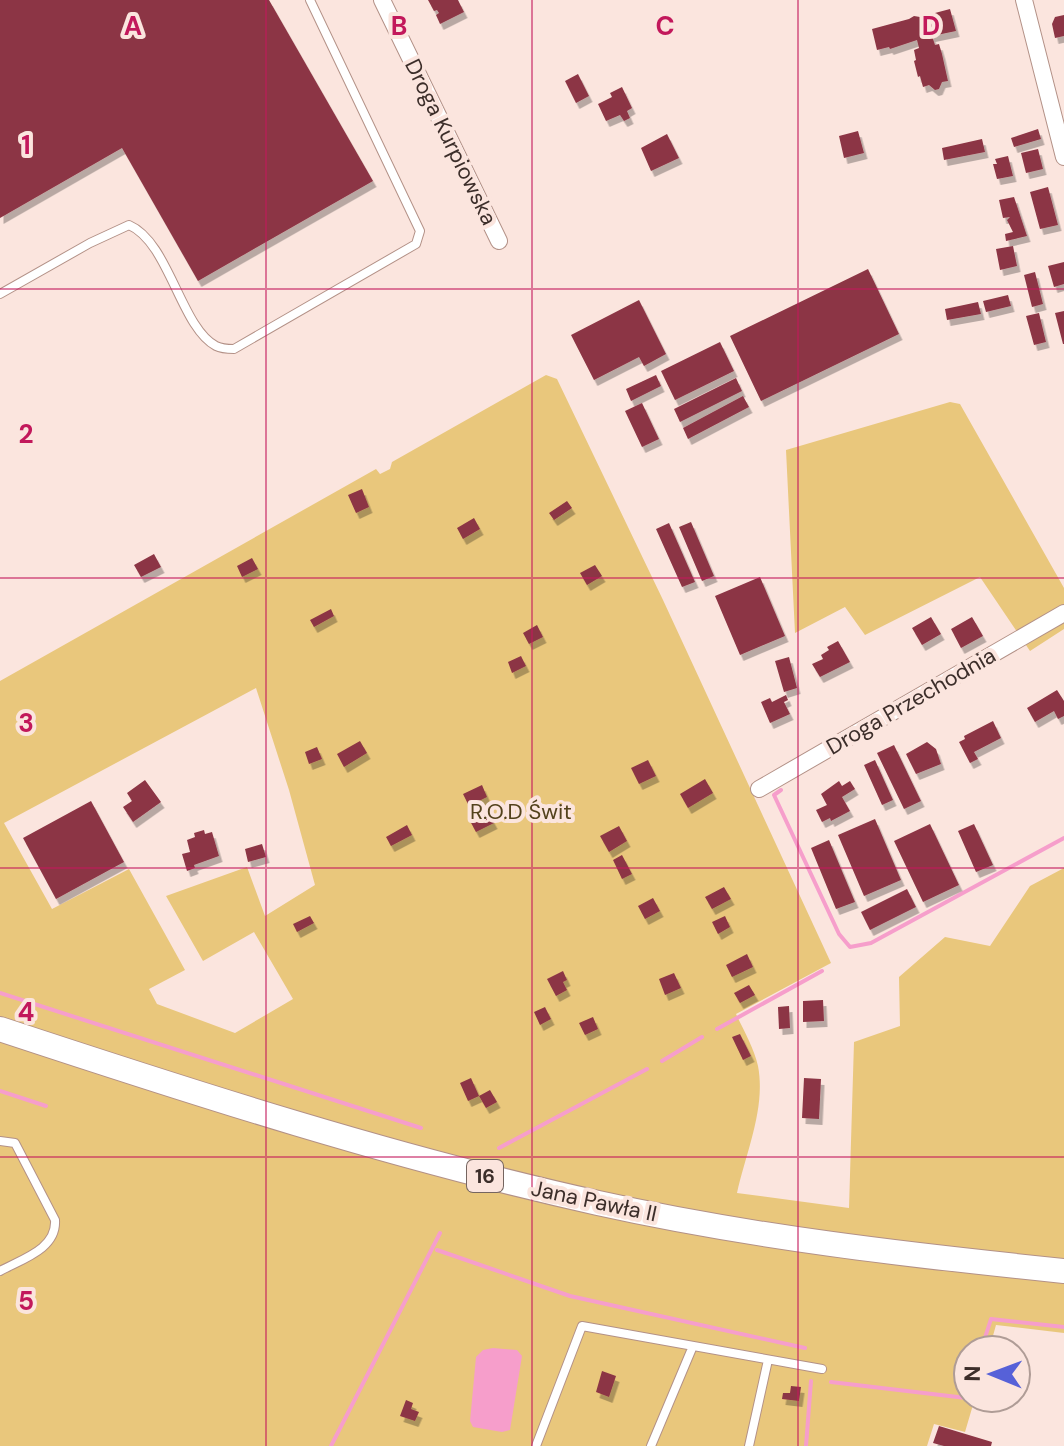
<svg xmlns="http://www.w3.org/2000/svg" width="1064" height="1446" viewBox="0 0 1064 1446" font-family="'DM Sans',sans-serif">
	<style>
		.green { fill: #e9c77c; fill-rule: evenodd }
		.water { fill: #f69ecb }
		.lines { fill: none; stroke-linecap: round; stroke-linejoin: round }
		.stream { stroke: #f69ecb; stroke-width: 4 }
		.building { fill: #8c3544; filter: url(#shadow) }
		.service-casing { stroke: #b39187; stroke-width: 10 }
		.minor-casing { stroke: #b39187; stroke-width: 18 }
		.primary-casing { stroke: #b39187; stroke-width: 26 }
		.service { stroke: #fff; stroke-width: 8 }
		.minor { stroke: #fff; stroke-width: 16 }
		.primary { stroke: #fff; stroke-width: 24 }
		.grid { fill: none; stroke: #c2185b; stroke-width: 2; stroke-opacity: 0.55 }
		.labels { text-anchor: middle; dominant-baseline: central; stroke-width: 8; stroke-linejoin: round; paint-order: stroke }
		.shield { fill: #fbe5de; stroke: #756560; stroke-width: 2 }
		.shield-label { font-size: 20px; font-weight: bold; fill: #3c2e2a }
		.street-label { font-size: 22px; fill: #3c2e2a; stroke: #fbe5de }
		.park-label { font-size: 22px; fill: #53421c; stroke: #fbe5de }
		.grid-label { font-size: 26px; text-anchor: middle; font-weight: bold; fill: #c2185b; stroke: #fbe5de; stroke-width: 8; stroke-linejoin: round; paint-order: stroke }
	</style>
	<defs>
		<filter id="shadow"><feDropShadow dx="3.5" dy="6" stdDeviation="0" flood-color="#0004"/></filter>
	</defs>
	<rect width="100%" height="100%" fill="#fbe5de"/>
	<path class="green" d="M546 375 557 379 663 600 831 963 736 1014C744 1031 754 1048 758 1066 766 1108 746 1152 737 1193L849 1208 854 1042 900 1026 899 977 945 937 990 946 1030 886 1064 868V1333L996 1325 989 1350H968V1398H975L965 1432 934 1424 927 1446H0V681L376 469 380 474 390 469 392 462ZM256 688 289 790 315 885 265 916 247 867 166 896 203 961 254 932 293 999 235 1033 157 1004 149 989 185 970 129 869 52 909 4 823Z
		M950 402 960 404 1064 588V629L1030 651 980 577 865 635 845 607 795 633 786 450Z"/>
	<path class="water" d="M493 1348 517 1350 522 1356 510 1430 502 1432 473 1427 470 1421 476 1357 483 1350Z"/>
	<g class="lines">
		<path class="stream" d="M781 790 774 795 839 934 850 947 871 943 1064 838
			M0 993 421 1128
			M717 1029 822 971
			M662 1061 702 1037
			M0 1091 46 1106
			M499 1148 647 1069
			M437 1250 570 1296 805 1348
			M981 1350 991 1319 1064 1327
			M831 1382 966 1398 968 1391
			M331 1446 440 1233
			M806 1446 811 1381"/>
	</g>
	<path class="building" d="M0 0H269L373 181 198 281 122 148 0 218Z
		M428 0H458L464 12 440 24 436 15 439 13 437 10 434 11Z
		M950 9 956 31 932 36 935 45 939 44 942 54 948 81 942 82 939 89 935 90 929 85 923 87 920 76 918 77 914 61 916 60 914 50 919 48 917 40 890 49 889 47 877 50 872 29 909 19 914 16 920 17Z
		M1064 15V36L1055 38 1052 24 1055 17Z
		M578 74 589 96 576 103 565 81Z
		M622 87 632 108 627 111 630 118 624 121 620 115 606 121 598 104 612 97 610 93Z
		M1038 129 1041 139 1014 147 1011 138Z
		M858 131 864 153 844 158 839 136Z
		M667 134 679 158 651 171 641 148Z
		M982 139 985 152 944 160 942 148Z
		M1038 149 1043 169 1026 173 1021 153Z
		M1008 156 1013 176 997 179 993 164H997L995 159Z
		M1048 187 1058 225 1040 229 1030 192Z
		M1014 197 1027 236 1006 241 1005 234 1013 232 1007 220 1010 217 1003 218 999 200Z
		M1013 246 1017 266 1000 270 996 249Z
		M1064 262V284L1054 287 1048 266Z
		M868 269 899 334 761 401 730 336Z
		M1035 272 1043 304 1032 307 1024 275Z
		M1008 295 1011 306 986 312 983 301Z
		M639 300 666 354 644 366 639 357 594 380 571 335Z
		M978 302 981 314 947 320 945 309Z
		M1064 311V344H1063L1055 313Z
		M1039 313 1046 342 1034 345 1026 316Z
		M720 342 734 371 675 400 661 371Z
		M656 375 661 386 631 401 626 389Z
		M736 378 742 391 680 422 674 409Z
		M743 396 749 407 688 439 683 428Z
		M642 403 659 439 642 447 625 411Z
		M362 489 369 507 356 513 348 495Z
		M567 501 572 508 554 520 549 513Z
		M474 518 480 529 463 539 457 528Z
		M691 522 714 576 702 581 679 527Z
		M669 523 695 582 682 587 656 529Z
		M154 554 161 567 141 577 134 565Z
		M252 558 258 569 242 577 237 566Z
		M595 565 602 576 587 585 580 573Z
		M760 577 785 636 740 655 715 596Z
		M331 609 334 616 314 627 310 620Z
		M931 617 941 634 922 645 912 628Z
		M972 617 983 636 961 648 951 629Z
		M537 625 543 637 529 644 523 633Z
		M838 641 850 662 820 677 812 664 823 659 821 655 829 650 827 647Z
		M521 656 526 666 512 673 508 662Z
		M789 657 797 688 784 692 775 661Z
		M1057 690 1064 701V716L1058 719 1054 711 1035 722 1027 708Z
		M786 695 788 700 784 702 790 714 770 723 761 702 770 698 772 702Z
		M993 721 1001 738 974 752 978 759 970 763 959 742 965 739 964 736Z
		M360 741 367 753 344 767 337 754Z
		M927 742 936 749 941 764 916 774 906 754Z
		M894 745 921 801 904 809 877 753Z
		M317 747 322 759 309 764 305 752Z
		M648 760 656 776 639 784 631 768Z
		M875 760 893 800 882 805 864 765Z
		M705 779 713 793 688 808 680 794Z
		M145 780 161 802 133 822 123 807 132 801 127 793Z
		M839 781 842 786 850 781 855 789 842 797 850 811 831 821 830 818 822 822 816 810 827 805 821 794Z
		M482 785 487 797 469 806 463 794Z
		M91 801 124 862 56 899 23 838Z
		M488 812 494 823 476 832 470 821Z
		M875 819 901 880 864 896 838 835Z
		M930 824 959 885 923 902 894 841Z
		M974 824 993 865 976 872 958 831Z
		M407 825 412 835 391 846 386 837Z
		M619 826 627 841 609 852 600 836Z
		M204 830 205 834 212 832 219 856 194 865 195 868 187 871 182 854 190 852 187 840 195 837 194 833Z
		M829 840 855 902 836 909 811 848Z
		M262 844 266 857 248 862 245 849Z
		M622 855 632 874 622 879 613 860Z
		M724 887 731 899 712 909 705 897Z
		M907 889 916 907 870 930 861 912Z
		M653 898 660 911 645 919 638 906Z
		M310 916 314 923 297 932 293 924Z
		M725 916 730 927 718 934 712 922Z
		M747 954 753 967 732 977 726 965Z
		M563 971 567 980 563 982 567 990 556 996 547 979Z
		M674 973 681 988 665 995 659 979Z
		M749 985 755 995 740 1003 734 993Z
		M823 1000 824 1021 803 1022V1001Z
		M789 1006 790 1028 779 1029 778 1007Z
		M545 1007 551 1019 540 1025 534 1012Z
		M593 1017 598 1029 585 1035 579 1023Z
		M740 1034 751 1056 743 1060 732 1037Z
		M471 1078 479 1096 468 1101 460 1083Z
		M804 1078 821 1079 819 1119 802 1118Z
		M490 1090 497 1102 486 1108 479 1096Z
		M602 1371 616 1376 609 1397 596 1392Z
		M791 1386 801 1387 799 1401 782 1399 783 1393H790Z
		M406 1400 413 1403 411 1409 419 1412 415 1421 400 1416Z
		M939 1426 992 1442 991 1446H944L933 1443Z"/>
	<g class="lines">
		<g class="service-casing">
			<path id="service" d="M0 294 90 243 129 225C169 242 181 328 216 346 220 348 229 349 234 349L416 244 420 231 310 0
				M0 1141 15 1143 55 1220C57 1249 22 1259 0 1271
				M536 1446 582 1326 822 1369
				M651 1446 693 1346
				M749 1446 768 1360"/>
		</g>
		<g class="minor-casing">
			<path id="minor" d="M382 0 499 241
				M1024 0 1064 157
				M759 789 1064 613"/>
		</g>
		<g class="primary-casing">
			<path id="primary" d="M0 1029C197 1094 395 1158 598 1203 751 1237 908 1255 1064 1271"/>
		</g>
		<use href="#service" class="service"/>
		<use href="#minor" class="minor"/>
		<use href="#primary" class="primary"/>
	</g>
	<path class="grid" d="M266 0V1446M532 0V1446M798 0V1446M0 289H1064M0 578H1064M0 868H1064M0 1157H1064"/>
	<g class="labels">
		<rect class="shield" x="467" y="1160" width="36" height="32" rx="6"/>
		<g class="shield-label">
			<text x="485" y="1176">16</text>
		</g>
		<g class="street-label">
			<text transform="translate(451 142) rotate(64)">Droga Kurpiowska</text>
			<text transform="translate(911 701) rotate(-30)">Droga Przechodnia</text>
			<text transform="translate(594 1201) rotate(12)">Jana Pawła II</text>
		</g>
		<g class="park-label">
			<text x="521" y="811">R.O.D Świt</text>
		</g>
	</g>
	<g class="grid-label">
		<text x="133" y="35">A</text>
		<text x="399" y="35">B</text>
		<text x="665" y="35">C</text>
		<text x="931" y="35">D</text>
		<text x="26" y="154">1</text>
		<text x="26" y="443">2</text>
		<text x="26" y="732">3</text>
		<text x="26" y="1021">4</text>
		<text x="26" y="1310">5</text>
	</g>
	<g transform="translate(992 1374) rotate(271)"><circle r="38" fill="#fbe5de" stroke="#af9c96" stroke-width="2"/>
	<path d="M0-6L14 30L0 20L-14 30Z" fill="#5661d8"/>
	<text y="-12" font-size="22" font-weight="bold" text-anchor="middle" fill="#3c2e2a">N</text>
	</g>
</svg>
